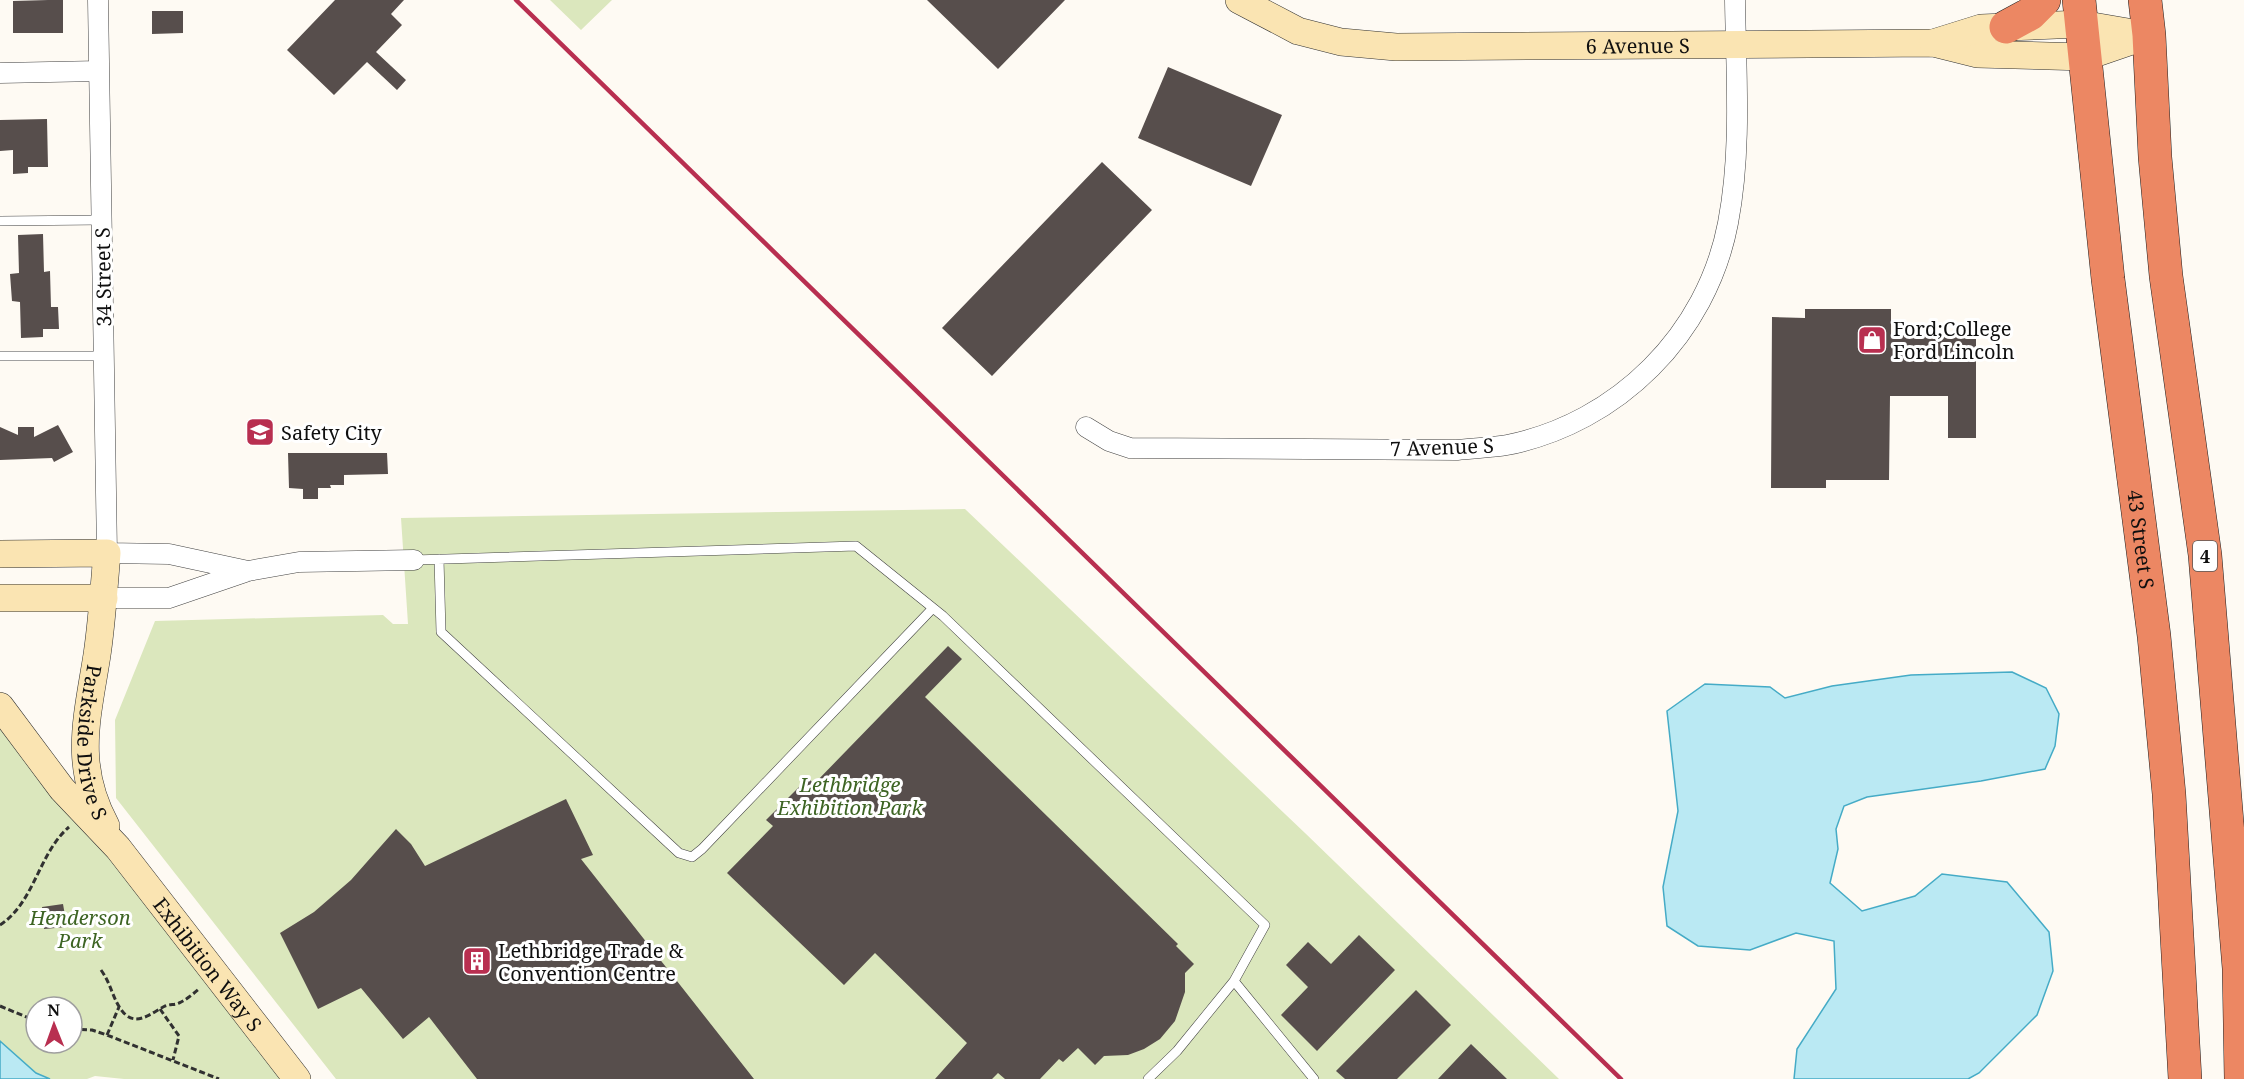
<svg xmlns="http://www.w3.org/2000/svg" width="2244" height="1079" viewBox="0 0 2244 1079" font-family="'Noto Serif',serif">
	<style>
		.green { fill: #dbe7bd; fill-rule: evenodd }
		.water { fill: #bae9f3; stroke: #45abc6; stroke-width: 1.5 }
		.building { fill: #574e4c }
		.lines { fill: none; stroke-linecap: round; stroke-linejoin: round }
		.lane-casing { stroke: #424242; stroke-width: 10 }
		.street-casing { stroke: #424242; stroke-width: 21 }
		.secondary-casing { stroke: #313131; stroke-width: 28 }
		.highway-casing { stroke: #202020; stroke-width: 34 }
		.path { stroke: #313131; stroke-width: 3; stroke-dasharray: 6 3; stroke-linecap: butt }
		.lane { stroke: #fff; stroke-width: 9 }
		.street { stroke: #fff; stroke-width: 20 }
		.secondary { stroke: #fae4b2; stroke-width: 27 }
		.highway { stroke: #ec8763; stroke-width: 33 }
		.rail { stroke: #b82f50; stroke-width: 4.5 }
		.labels { text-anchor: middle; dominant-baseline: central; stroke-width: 6; stroke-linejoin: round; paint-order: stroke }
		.shield { fill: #fff; stroke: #575757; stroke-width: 1.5 }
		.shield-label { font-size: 18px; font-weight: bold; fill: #0f0f0f }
		.street-label { font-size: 20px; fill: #0f0f0f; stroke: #fff }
		.poi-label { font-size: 20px; fill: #0f0f0f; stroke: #fff; text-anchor: start }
		.park-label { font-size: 20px; font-style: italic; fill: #3d6423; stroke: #fff }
	</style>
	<rect width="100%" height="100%" fill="#fefaf3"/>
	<path class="green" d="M550 0H612L581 30Z
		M965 509 1305 833 1559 1079H336L116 798 115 720 155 621 383 615 393 624H408L401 518Z
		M0 706 297 1079H124L95 1076 87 1079H50L36 1073 0 1041ZM36 1007H72V1043H36Z"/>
	<path class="water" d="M2012 672 2046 688 2059 714 2055 746 2045 769 1981 781 1867 797 1844 806 1836 829 1838 849 1830 883 1862 911 1915 896 1942 874 2007 882 2049 932 2053 971 2037 1015 1979 1073 1968 1079H1794L1797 1049 1836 989 1834 941 1796 933 1750 950 1698 946 1667 926 1663 887 1678 811 1667 711 1705 684 1770 687 1785 698 1832 686 1911 675Z
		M0 1041 36 1073 50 1079H0Z"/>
	<path class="building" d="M48 0H63V33H13V1Z
		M335 0H404L391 14 402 25 376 52 406 80 397 90 367 62 334 95 287 50Z
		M927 0H1065L998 69Z
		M152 11H183V33L152 34Z
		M1168 67 1282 115 1251 186 1138 138Z
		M47 119 48 167H28V173L13 174V150L0 151V120Z
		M1102 162 1152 210 992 376 942 328Z
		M43 234 44 272 50 271 51 307H58L59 329H43V337L21 338 20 302 12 301 10 274 19 273 18 235Z
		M1805 309H1891V335H1976V438H1948V396H1890L1889 480H1826V488H1771L1772 317 1805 318Z
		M58 425 73 452 54 462 52 458 0 460V427L18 435V427H34V437Z
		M288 453H387L388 474 344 475V485H330L331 488H318V499H303V489L289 488Z
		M948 646 962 659 925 697 1178 944 1176 946 1194 964 1185 973V992L1175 1021 1160 1039 1144 1049 1128 1055 1104 1056 1095 1065 1078 1048 1063 1062 1059 1059 1040 1079H1005L998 1073 992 1079H935L967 1043 875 953 844 985 727 873 773 826 766 820 808 778 814 784Z
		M566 799 593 855 581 859 754 1079H477L429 1017 403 1039 361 988 318 1009 280 933 314 912 351 880 396 829 411 844 425 866Z
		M63 904 67 927 44 929 42 907Z
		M1359 935 1395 970 1317 1051 1281 1015 1308 987 1286 965 1308 942 1331 964Z
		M1416 990 1451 1025 1397 1079H1345L1336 1071Z
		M1471 1044 1507 1079H1438Z"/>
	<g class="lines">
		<g class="lane-casing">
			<path id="lane" d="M0 221 102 220
				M0 356H104
				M439 559 441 632 679 853 692 857 702 849 933 608
				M414 560 856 546 943 616 1265 925 1234 981 1177 1051 1148 1079
				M1234 981 1314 1079"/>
		</g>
		<g class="street-casing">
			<path id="street" d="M98 0 107 553 169 554 248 571
				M0 73 99 71
				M1086 427 1109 441 1130 448 1457 450C1473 448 1490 448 1507 445 1618 423 1707 334 1728 223 1742 150 1736 73 1735 0
				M104 598H169L248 571 299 562 414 560"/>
		</g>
		<g class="secondary-casing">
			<g id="secondary">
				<path id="s1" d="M1239 0 1298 31 1341 42 1396 47 1933 43 1977 54 2085 57 2149 35"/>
				<path d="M1933 43 1981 28 2081 24 2145 35"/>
				<path id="s2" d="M0 554 107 553C104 587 102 621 97 655 87 719 73 765 106 826"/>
				<path d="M0 598H104"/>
				<path id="s3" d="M0 706 62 789 118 848 297 1079"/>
			</g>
		</g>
		<g class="highway-casing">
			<g id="highway">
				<path id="s4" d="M2079 0 2108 279 2154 636 2169 794 2185 1079"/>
				<path d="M2145 0 2149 35 2155 157 2166 276 2205 555 2239 968 2241 1079"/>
				<path d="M2006 27 2030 14 2044 0"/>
			</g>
		</g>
		<path class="path" d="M0 925C35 902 38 854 69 827
			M101 970C111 984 112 996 120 1008 134 1030 151 1013 165 1006 170 1004 175 1005 179 1003 186 1000 193 994 199 989
			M0 1006 36 1021
			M160 1009 179 1036 173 1060
			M72 1029 92 1030 107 1035 219 1079
			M107 1035 119 1007"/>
		<use href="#lane" class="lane"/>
		<use href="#street" class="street"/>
		<use href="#secondary" class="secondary"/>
		<use href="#highway" class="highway"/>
		<path class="rail" d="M516 0 1621 1079"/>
	</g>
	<defs>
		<g id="shop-square" transform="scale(1.5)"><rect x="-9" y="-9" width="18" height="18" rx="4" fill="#b82f50" stroke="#fff"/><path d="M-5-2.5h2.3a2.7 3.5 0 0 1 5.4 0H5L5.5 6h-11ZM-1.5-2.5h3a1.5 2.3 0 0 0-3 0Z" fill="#fff"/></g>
		<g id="school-square" transform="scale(1.5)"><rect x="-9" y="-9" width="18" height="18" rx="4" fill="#b82f50" stroke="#fff"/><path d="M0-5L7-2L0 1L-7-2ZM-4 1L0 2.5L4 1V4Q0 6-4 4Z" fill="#fff"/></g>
		<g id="building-square" transform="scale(1.5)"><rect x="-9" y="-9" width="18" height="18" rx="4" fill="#b82f50" stroke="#fff"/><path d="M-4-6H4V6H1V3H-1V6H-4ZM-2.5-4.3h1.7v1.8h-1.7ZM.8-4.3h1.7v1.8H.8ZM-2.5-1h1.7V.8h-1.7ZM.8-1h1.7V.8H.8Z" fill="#fff"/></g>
	</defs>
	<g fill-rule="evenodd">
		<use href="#shop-square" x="1872" y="340"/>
		<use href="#school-square" x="260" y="432"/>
		<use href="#building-square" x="477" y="961"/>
	</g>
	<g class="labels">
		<rect class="shield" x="2193" y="541" width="24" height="30" rx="4.5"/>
		<g class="shield-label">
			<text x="2205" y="556">4</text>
		</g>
		<g class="street-label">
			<text stroke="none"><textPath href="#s1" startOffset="408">6 Avenue S</textPath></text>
			<text transform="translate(103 277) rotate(-91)">34 Street S</text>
			<text transform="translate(1442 447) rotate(-2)">7 Avenue S</text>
			<text stroke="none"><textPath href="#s4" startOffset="543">43 Street S</textPath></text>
			<text stroke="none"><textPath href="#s2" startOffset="298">Parkside Drive S</textPath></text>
			<text stroke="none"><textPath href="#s3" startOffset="332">Exhibition Way S</textPath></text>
		</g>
		<g class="poi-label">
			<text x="1893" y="328">Ford;College<tspan x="1893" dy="23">Ford Lincoln</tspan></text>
			<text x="281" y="432">Safety City</text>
			<text x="498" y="950">Lethbridge Trade &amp;<tspan x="498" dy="23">Convention Centre</tspan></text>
		</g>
		<g class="park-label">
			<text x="850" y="784">Lethbridge<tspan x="850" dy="23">Exhibition Park</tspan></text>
			<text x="80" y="917">Henderson<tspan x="80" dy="23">Park</tspan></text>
		</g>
	</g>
	<g transform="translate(54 1025) rotate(359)"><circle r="28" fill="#ffffff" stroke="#9f9f9f" stroke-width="1.5"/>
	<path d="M0-4.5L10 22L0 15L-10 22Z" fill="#b82f50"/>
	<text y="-9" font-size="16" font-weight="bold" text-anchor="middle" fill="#0f0f0f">N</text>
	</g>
</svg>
